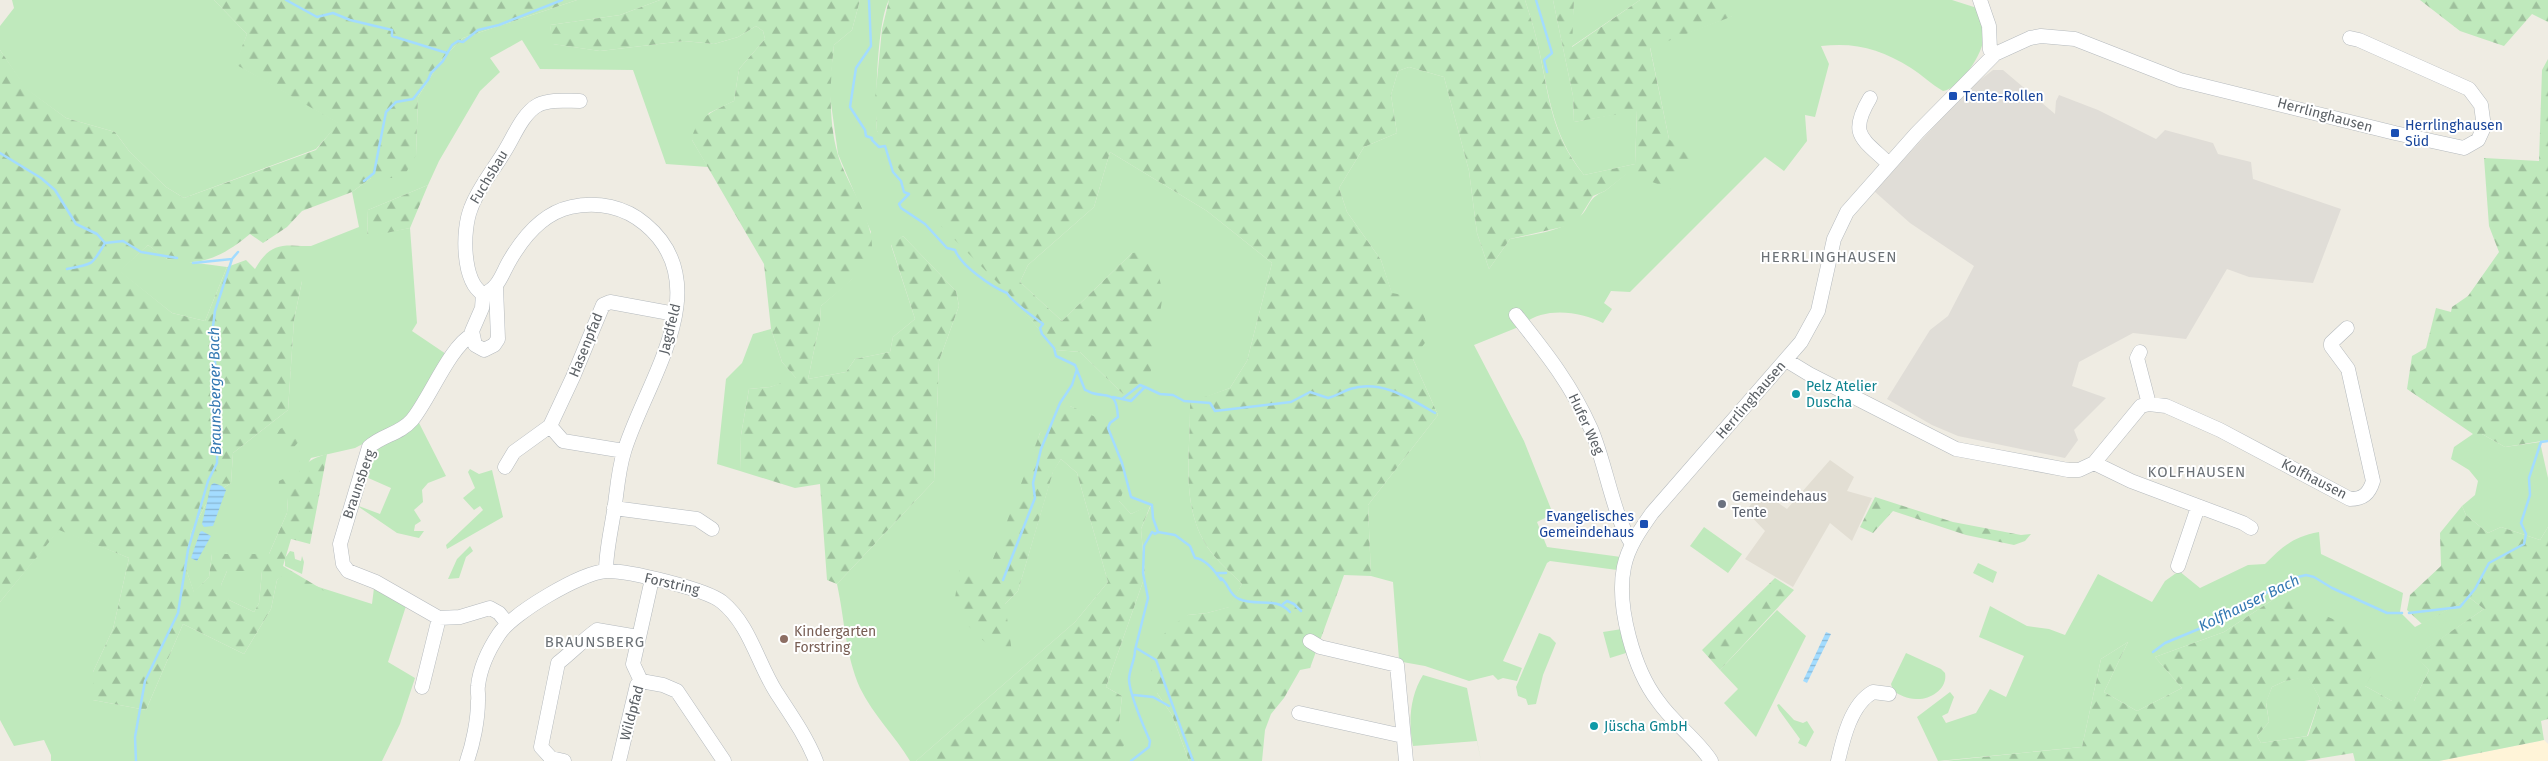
<svg xmlns="http://www.w3.org/2000/svg" width="2548" height="761" viewBox="0 0 2548 761" font-family="'Fira Sans',sans-serif">
	<style>
		.commercial { fill: #fff4d8 }
		.industrial { fill: #e0ddd7 }
		.education { fill: #e2ded3 }
		.green { fill: #bfe9bc }
		.forest { fill: url(#forest-firs); fill-rule: evenodd }
		.water { fill: url(#water-rules) }
		.lines { fill: none; stroke-linecap: round; stroke-linejoin: round }
		.stream { stroke: #a3dcff; stroke-width: 2.5 }
		.minor-casing { stroke: #b5babe; stroke-width: 15 }
		.minor { stroke: #fff; stroke-width: 14 }
		.transit-dot { fill: #1a4fb4; stroke: #fff; stroke-width: 2 }
		.culture-dot { fill: #0f9aa8; stroke: #fff; stroke-width: 2 }
		.worship-dot { fill: #6b7280; stroke: #fff; stroke-width: 2 }
		.education-dot { fill: #8d6e63; stroke: #fff; stroke-width: 2 }
		.labels { text-anchor: middle; dominant-baseline: central; stroke-width: 4; stroke-linejoin: round; paint-order: stroke }
		.transit-label { font-size: 14px; fill: #164399; stroke: #fff; text-anchor: start }
		.street-label { font-size: 14px; fill: #5b6065; stroke: #fff }
		.culture-label { font-size: 14px; fill: #0d838f; stroke: #fff; text-anchor: start }
		.worship-label { font-size: 14px; fill: #5b616d; stroke: #fff; text-anchor: start }
		.education-label { font-size: 14px; fill: #785e54; stroke: #fff; text-anchor: start }
		.neighbourhood-label { font-size: 15px; letter-spacing: 1px; fill: #6c7277; stroke: #fff }
		.water-label { font-size: 15px; font-style: italic; fill: #3378b2; stroke: #fff }
	</style>
	<defs>
		<pattern id="forest-firs" width="22" height="20" patternUnits="userSpaceOnUse" patternTransform="scale(1.25)"><rect width="22" height="20" fill="#bfe9bc"/><path d="M5 1l3.5 6h-7zM16 11l3.5 6h-7z" fill="#9ec09c"/></pattern>
		<pattern id="water-rules" width="6" height="5" patternUnits="userSpaceOnUse" patternTransform="scale(1.25)"><rect width="6" height="5" fill="#a3dcff"/><path d="M0 2.5h6" fill="none" stroke="#88b6d2"/></pattern>
	</defs>
	<rect width="100%" height="100%" fill="#efece3"/>
	<path class="commercial" d="M2544 740 2548 744V761H2439Z"/>
	<path class="industrial" d="M1993 70H2003L2055 114 2056 101 2059 95 2098 110 2156 139 2165 130 2213 143 2218 154 2251 162 2253 179 2341 209 2313 283 2249 277 2227 269 2186 339 2133 333 2079 362 2072 386 2106 398 2074 430 2078 440 2065 458 1958 436 1932 425 1887 399 1930 330 1948 316 1974 266 1910 223 1874 191 1971 87Z"/>
	<path class="education" d="M1830 460 1854 477 1847 491 1872 498 1852 541 1830 523 1793 587 1745 559 1765 531 1746 511 1761 491 1787 509Z"/>
	<path class="green" d="M12 0H214L247 34 236 64 339 123 316 149 184 198 166 187 129 151 115 132 66 118 26 89 0 50V26L14 8Z
		M577 0H660L620 15 550 25 553 44 600 51 684 41 714 44 738 37 756 26 763 31 765 39 739 69 734 101 709 113 692 140 708 167 666 164 633 70 540 69 522 40 490 58 500 72 480 91 439 161 428 185 368 210 367 236 410 228 417 323 412 331 449 356 403 423 355 448 311 458 288 498 287 513 269 554H212L209 577 194 593 186 569 191 532 210 497 231 483 233 453 288 410 294 320 302 281V246H311L359 227 352 192 371 178 416 155 418 97 442 59 463 38Z
		M860 0H889C877 21 875 105 877 131L1056 350 1080 352 1123 394 1132 253 1062 321 1020 282 1028 265 1094 207 1110 152 1207 211 1272 263 1247 361 1230 388 1190 403C1191 452 1179 504 1208 548 1217 561 1231 573 1242 584L1230 607 1207 613 1188 615 1157 693 1172 715 1189 761H1115L1122 696 1106 687 1145 576 1141 529 1151 505 1131 514 1119 501 1086 414 1070 406 1040 433 1018 498 1005 604 1018 591 1053 471 1061 459 1077 473 1108 582 1075 622 916 761H910C895 736 873 715 860 688 845 653 845 621 837 584L934 481 939 361 959 306 956 291 903 236 891 245 915 319 893 337 890 352 855 359 846 372 808 379 820 322 821 306 852 279 871 232 838 154 829 89 834 45 852 30Z
		M1525 0H1553L1573 96 1574 122 1637 110 1635 164 1584 175C1549 131 1549 89 1536 37 1533 25 1529 12 1525 0Z
		M1574 0H1640L1571 47Z
		M1732 0H1952L1977 8C1979 16 1983 26 1984 34 1985 52 1960 89 1943 91 1931 84 1922 75 1911 68 1881 49 1856 42 1821 46L1829 64 1815 117 1805 115 1807 141 1784 171 1765 157 1630 292 1611 291 1604 303 1612 309 1603 323C1580 311 1542 306 1521 326L1474 345 1524 441 1553 514 1537 522 1547 547 1621 557 1617 570 1550 561 1547 563 1503 661 1522 668 1517 681 1503 678 1498 680 1493 675 1469 681 1425 666 1397 661 1399 659 1393 582 1371 576 1368 505 1438 415 1413 359 1381 260 1347 212 1339 188 1364 147 1397 133 1391 95 1398 71 1409 67 1444 77 1469 171 1477 233 1489 269 1510 239C1534 234 1559 232 1578 218 1591 209 1585 199 1605 191L1669 139 1650 47 1732 16Z
		M148 245 167 259 227 267 205 321 172 313 119 271Z
		M771 329 782 362 797 379 770 387 749 389 741 435 740 471 717 464 726 379 742 363 753 334Z
		M417 419 446 476 428 483 422 490 423 502 414 510 421 521 415 525 414 531H424L419 538 397 533 356 505 380 514 391 488 366 477 370 453Z
		M2473 434H2482L2505 447 2540 442 2548 478V527L2540 540 2501 527 2488 533 2466 515 2462 506 2475 495 2478 481 2469 470 2451 459 2454 447Z
		M470 469 479 474 492 470 503 517 447 549 446 545 483 510 480 506 474 510 463 498 475 488 468 472Z
		M1704 527 1742 554 1728 573 1690 546Z
		M59 529 129 558 113 629 93 672V700L146 710 183 624 244 654 271 609 277 580 281 575 372 604 374 588 406 606 388 662 415 678 400 724 382 761H51V755L44 740 14 746 0 720V602Z
		M2319 532 2321 554 2403 593 2400 612 2415 627 2470 598 2484 609 2416 656 2429 670 2414 701H2392L2365 686 2280 595 2224 632 2155 657 2182 688 2137 711 2104 692 2128 642 2101 659 2082 747 1938 761 1917 717 1950 692 1954 697 1948 713 1942 716 1946 723 1976 713 1990 689 2006 697 2024 656 1979 637 1990 606 2027 626 2049 629 2065 635 2098 574 2152 602 2165 581 2179 571 2200 588 2248 565 2265 564C2283 546 2293 537 2319 532Z
		M470 546 473 551 466 557 459 578 448 579 457 559Z
		M290 551 294 552 295 559 301 561 302 556 304 562 302 574 285 566V558Z
		M1978 563 1997 572 1993 583 1973 573Z
		M227 571H262L259 603 254 612 229 600 221 585Z
		M1777 610 1806 636 1756 737 1724 703 1738 689 1720 670Z
		M1622 629 1631 661H1629L1626 653 1610 658 1603 632Z
		M1539 633 1550 637 1556 643 1543 675 1536 704 1528 705 1526 699 1518 696 1516 687Z
		M1906 653 1941 669 1945 673C1948 689 1930 700 1916 699 1907 699 1900 695 1893 691L1891 684Z
		M1423 675 1467 688 1481 761 1477 741 1413 746C1408 722 1410 696 1423 675Z
		M2308 676 2320 699 2307 736 2261 743 2257 736 2269 722 2266 702 2272 687 2285 681Z
		M1779 704 1794 720 1803 723 1807 721 1814 732 1806 747 1798 743 1800 739 1779 710 1777 705Z"/>
	<path class="forest" d="M214 0H577L463 38 442 59 418 97 416 155 403 178H371L352 192 302 211 287 227 263 243 250 234C226 254 200 269 168 259 161 257 154 249 148 245L120 271 172 313 205 321 227 267 246 260 255 269C268 247 277 244 302 246V281L294 320 288 410 233 453 231 483 210 497 191 532 186 569 194 592 209 577 212 554H269L287 513 288 498 278 490 279 481 287 477 296 483C297 466 312 458 327 454L310 544 291 539 283 566 325 591 281 576 277 580 271 609 244 654 183 624 146 710 93 700V672L113 629 129 558 59 530 0 602V50L27 89 66 118 115 132 129 151 166 187 184 198 316 150 338 123 235 64 247 34ZM227 571H262L259 603 254 612 229 600 228 590 221 585Z
		M660 0H860L852 30 834 45C830 80 828 121 838 155 846 183 878 225 871 255 868 269 833 296 821 306L820 322 808 379 846 372 855 359 890 352 893 337 915 319 891 244 903 236 956 291 959 306 939 361 934 481 837 584 827 580 820 484 795 488 740 471 741 435 749 389 770 387 796 378 782 362 771 329 764 264 692 140C694 118 717 109 734 101L739 69 765 39 763 31 756 26 738 37 714 44 684 41 600 51 552 44 550 25 620 15Z
		M889 0H1525C1529 12 1533 25 1536 37 1549 89 1548 131 1584 175L1635 164 1637 111 1574 122 1573 96 1553 0H1574L1572 47 1640 0H1732L1733 16 1650 48 1669 139 1690 157 1671 189 1628 173 1605 191 1593 196 1580 217 1571 225 1510 239 1489 269 1477 233 1469 171 1444 77 1409 67 1398 71 1391 95 1397 133 1364 147 1339 188 1347 212 1381 260 1392 293 1419 298 1430 336 1413 359 1438 415 1368 505 1371 576 1344 575 1310 668 1300 670 1284 698 1271 714 1265 730 1262 761H1189L1172 715 1157 693 1151 669 1154 654 1167 629 1188 615 1207 613 1229 607 1242 584C1231 573 1217 561 1208 548 1179 504 1191 452 1190 402L1230 388 1247 361 1272 263 1207 211 1110 152 1094 207 1028 265 1020 282 1062 321 1132 253 1153 250 1163 294 1148 389 1123 394 1080 352 1056 350 1012 297 920 205 877 131 875 100 882 29Z
		M2420 0H2548V22L2532 14 2504 46 2460 31Z
		M2548 59V440L2505 447 2482 434H2473L2407 389 2412 356 2426 348 2436 308 2451 312 2452 307 2468 296 2499 252 2489 226 2484 158 2539 161 2542 70Z
		M428 185 410 228 367 237 368 210Z
		M1059 405 1070 406 1105 421C1115 445 1134 476 1119 501L1131 514 1151 504 1141 529 1145 576 1106 687 1122 696 1119 724 1127 740 1115 761H916L1075 622 1108 582 1077 473 1061 459 1053 472 1018 591 1005 604 1012 652 992 649 953 611 960 566 987 575 1040 433Z
		M291 423H296L302 429 303 437 294 447 280 450 272 442 280 429Z
		M1875 497 1953 522 2021 535 2031 534 2025 541 2014 545 1966 535 1893 511 1873 533 1860 527Z
		M2462 506 2466 515 2488 533 2501 527 2540 540 2548 527V719L2541 721 2544 740 2439 761H2355L2353 753 2304 761H1944L2082 747 2101 659 2128 642 2104 692 2137 711 2182 688 2155 657 2224 632 2280 595 2357 630 2383 656 2365 686 2392 701H2414L2429 670 2415 656 2484 609 2470 598 2422 624 2407 610 2410 595 2441 566 2440 533ZM2308 677 2320 699 2308 736 2261 743 2257 736 2269 722 2266 703 2272 687 2285 681Z
		M1775 578 1794 590 1720 670 1702 650Z"/>
	<path class="water" d="M214 483 222 486 226 490 213 526 204 527 202 524 211 485Z
		M202 531 211 536 197 561 191 558 200 532Z
		M1826 632 1831 634 1807 683 1803 681Z"/>
	<g class="lines">
		<path class="stream" d="M286 0 317 17 333 13 350 20 392 30V36L447 53
			M869 0 871 46 856 68 850 107 865 130 866 136 872 138V140L879 147 885 146 893 172 901 181 904 192 909 194 899 204 901 208 925 224 947 248 955 250C961 266 992 287 1007 293 1012 302 1034 317 1043 324L1040 328 1042 334 1054 348 1056 356 1075 365 1085 390C1087 390 1089 392 1092 393 1108 398 1116 389 1118 417L1110 423 1108 428 1122 463 1131 497 1152 505 1153 518 1158 532 1175 535 1190 546 1195 558C1206 559 1215 571 1221 580
			M1536 0 1552 53 1544 60 1547 72
			M0 153 41 178 55 190 76 224 97 234 105 243 123 241 141 252 177 258
			M364 181 374 173 386 112 396 102 413 99 428 80 431 73 443 61 452 45 458 41 463 42 478 30 499 25 562 0
			M193 263 232 259
			M67 269C94 264 92 265 105 243
			M1113 397 1131 401 1145 387 1160 394 1173 395 1184 401 1210 403 1215 411 1291 402 1310 392 1328 398C1336 396 1342 392 1350 389 1380 379 1409 398 1435 413
			M1122 399 1140 385 1145 387
			M1218 573H1226
			M1221 578C1229 584 1229 595 1239 599 1257 607 1276 596 1290 612
			M1003 580 1035 498 1033 483 1041 449 1060 403 1072 385 1077 369
			M1283 604 1287 601 1294 604 1301 611
			M2409 613 2460 607 2475 589 2489 563 2524 544 2526 534 2521 523 2530 495 2529 478 2541 442 2548 441
			M1136 648 1156 660 1193 761
			M2153 652 2165 643 2218 621 2265 594 2270 589 2285 584 2290 579 2306 575 2314 577 2332 588 2387 613H2402
			M1134 695 1153 697 1169 706
			M136 761 135 737 145 681 178 613 188 550 208 481 217 463 218 413 213 326 215 311 232 259 238 252
			M1131 761 1149 747 1150 741C1143 725 1130 696 1129 680 1129 669 1135 661 1135 650L1148 598 1143 573 1144 546 1152 532 1155 534 1158 532"/>
		<g class="minor-casing">
			<path id="minor" d="M1980 0 1989 26 1990 50 1995 54
				M1870 98C1848 135 1862 138 1889 164
				M483 294C499 289 502 273 510 260 524 236 543 213 571 207 598 201 625 207 645 224 720 286 644 384 624 452 618 471 617 492 614 511 611 531 606 551 606 571
				M483 294C462 281 462 230 471 208 478 188 495 168 506 149 514 136 523 113 538 105 550 99 566 101 580 101
				M483 294 482 308 472 331 475 345 484 350 494 345 498 339 496 287
				M1516 315C1546 353 1571 384 1591 429 1606 464 1613 516 1632 544
				M472 335C450 346 429 400 412 420 400 434 382 435 369 447L340 544 343 564 348 571 376 582 439 618 460 617 490 608 499 613 507 623
				M2140 352 2137 358 2149 404
				M1786 360 1809 374 1956 449 2068 470H2079L2094 463 2141 406 2149 404 2166 406 2220 430 2350 499C2363 499 2369 494 2373 481L2348 369 2331 346V343L2347 328
				M624 451 563 441 550 426 573 377 603 305 610 302 675 314
				M2094 463 2131 481 2243 523 2251 528
				M505 467 514 452 550 426
				M614 508 697 519 712 529
				M2178 566 2198 507
				M1310 641 1320 647 1397 665 1406 761
				M641 681 663 685 677 691 724 761
				M641 681 633 664 652 579
				M422 687 439 618
				M1299 713 1403 736
				M467 761C473 744 478 720 478 701 479 696 477 691 478 686 480 668 489 649 499 634 513 613 580 573 606 571 626 570 706 589 722 602 750 625 757 662 776 692 791 715 806 736 816 761
				M564 761 551 758 541 747 558 663C572 652 583 640 597 630L638 637
				M619 761 637 685 641 681
				M1711 761C1697 739 1673 723 1658 701 1634 670 1616 606 1624 567 1628 547 1640 530 1652 513L1801 342 1818 311 1834 239 1847 212 1917 133 1995 54 2030 38 2041 36 2075 39 2180 80 2395 133 2464 148 2478 140 2484 127 2481 105 2469 89 2359 40 2350 38
				M1838 761C1843 739 1851 704 1873 692L1889 694"/>
		</g>
		<use href="#minor" class="minor"/>
	</g>
	<g class="transit-dot">
		<rect x="1948" y="91" width="10" height="10" rx="2.5"/>
		<rect x="2390" y="128" width="10" height="10" rx="2.5"/>
		<rect x="1639" y="519" width="10" height="10" rx="2.5"/>
	</g>
	<g class="culture-dot">
		<circle cx="1796" cy="394" r="5"/>
		<circle cx="1594" cy="726" r="5"/>
	</g>
	<circle class="worship-dot" cx="1722" cy="504" r="5"/>
	<circle class="education-dot" cx="784" cy="639" r="5"/>
	<g class="labels">
		<g class="transit-label">
			<text x="1963" y="96">Tente-Rollen</text>
			<text x="2405" y="125">Herrlinghausen<tspan x="2405" dy="16">Süd</tspan></text>
			<text x="1634" y="516" text-anchor="end">Evangelisches<tspan x="1634" dy="16">Gemeindehaus</tspan></text>
		</g>
		<g class="street-label">
			<text transform="translate(2325 115) rotate(15)">Herrlinghausen</text>
			<text transform="translate(489 177) rotate(-59)">Fuchsbau</text>
			<text transform="translate(670 329) rotate(-76)">Jagdfeld</text>
			<text transform="translate(586 345) rotate(-68)">Hasenpfad</text>
			<text transform="translate(1751 400) rotate(-49)">Herrlinghausen</text>
			<text transform="translate(1586 424) rotate(65)">Hufer Weg</text>
			<text transform="translate(2314 479) rotate(27)">Kolfhausen</text>
			<text transform="translate(359 484) rotate(-71)">Braunsberg</text>
			<text transform="translate(672 584) rotate(13)">Forstring</text>
			<text transform="translate(632 713) rotate(-75)">Wildpfad</text>
		</g>
		<g class="culture-label">
			<text x="1806" y="386">Pelz Atelier<tspan x="1806" dy="16">Duscha</tspan></text>
			<text x="1604" y="726">Jüscha GmbH</text>
		</g>
		<g class="worship-label">
			<text x="1732" y="496">Gemeindehaus<tspan x="1732" dy="16">Tente</tspan></text>
		</g>
		<g class="education-label">
			<text x="794" y="631">Kindergarten<tspan x="794" dy="16">Forstring</tspan></text>
		</g>
		<g class="neighbourhood-label">
			<text x="1829" y="257">HERRLINGHAUSEN</text>
			<text x="2197" y="472">KOLFHAUSEN</text>
			<text x="595" y="642">BRAUNSBERG</text>
		</g>
		<g class="water-label">
			<text transform="translate(215 391) rotate(-91)">Braunsberger Bach</text>
			<text transform="translate(2249 603) rotate(-26)">Kolfhauser Bach</text>
		</g>
	</g>
</svg>
